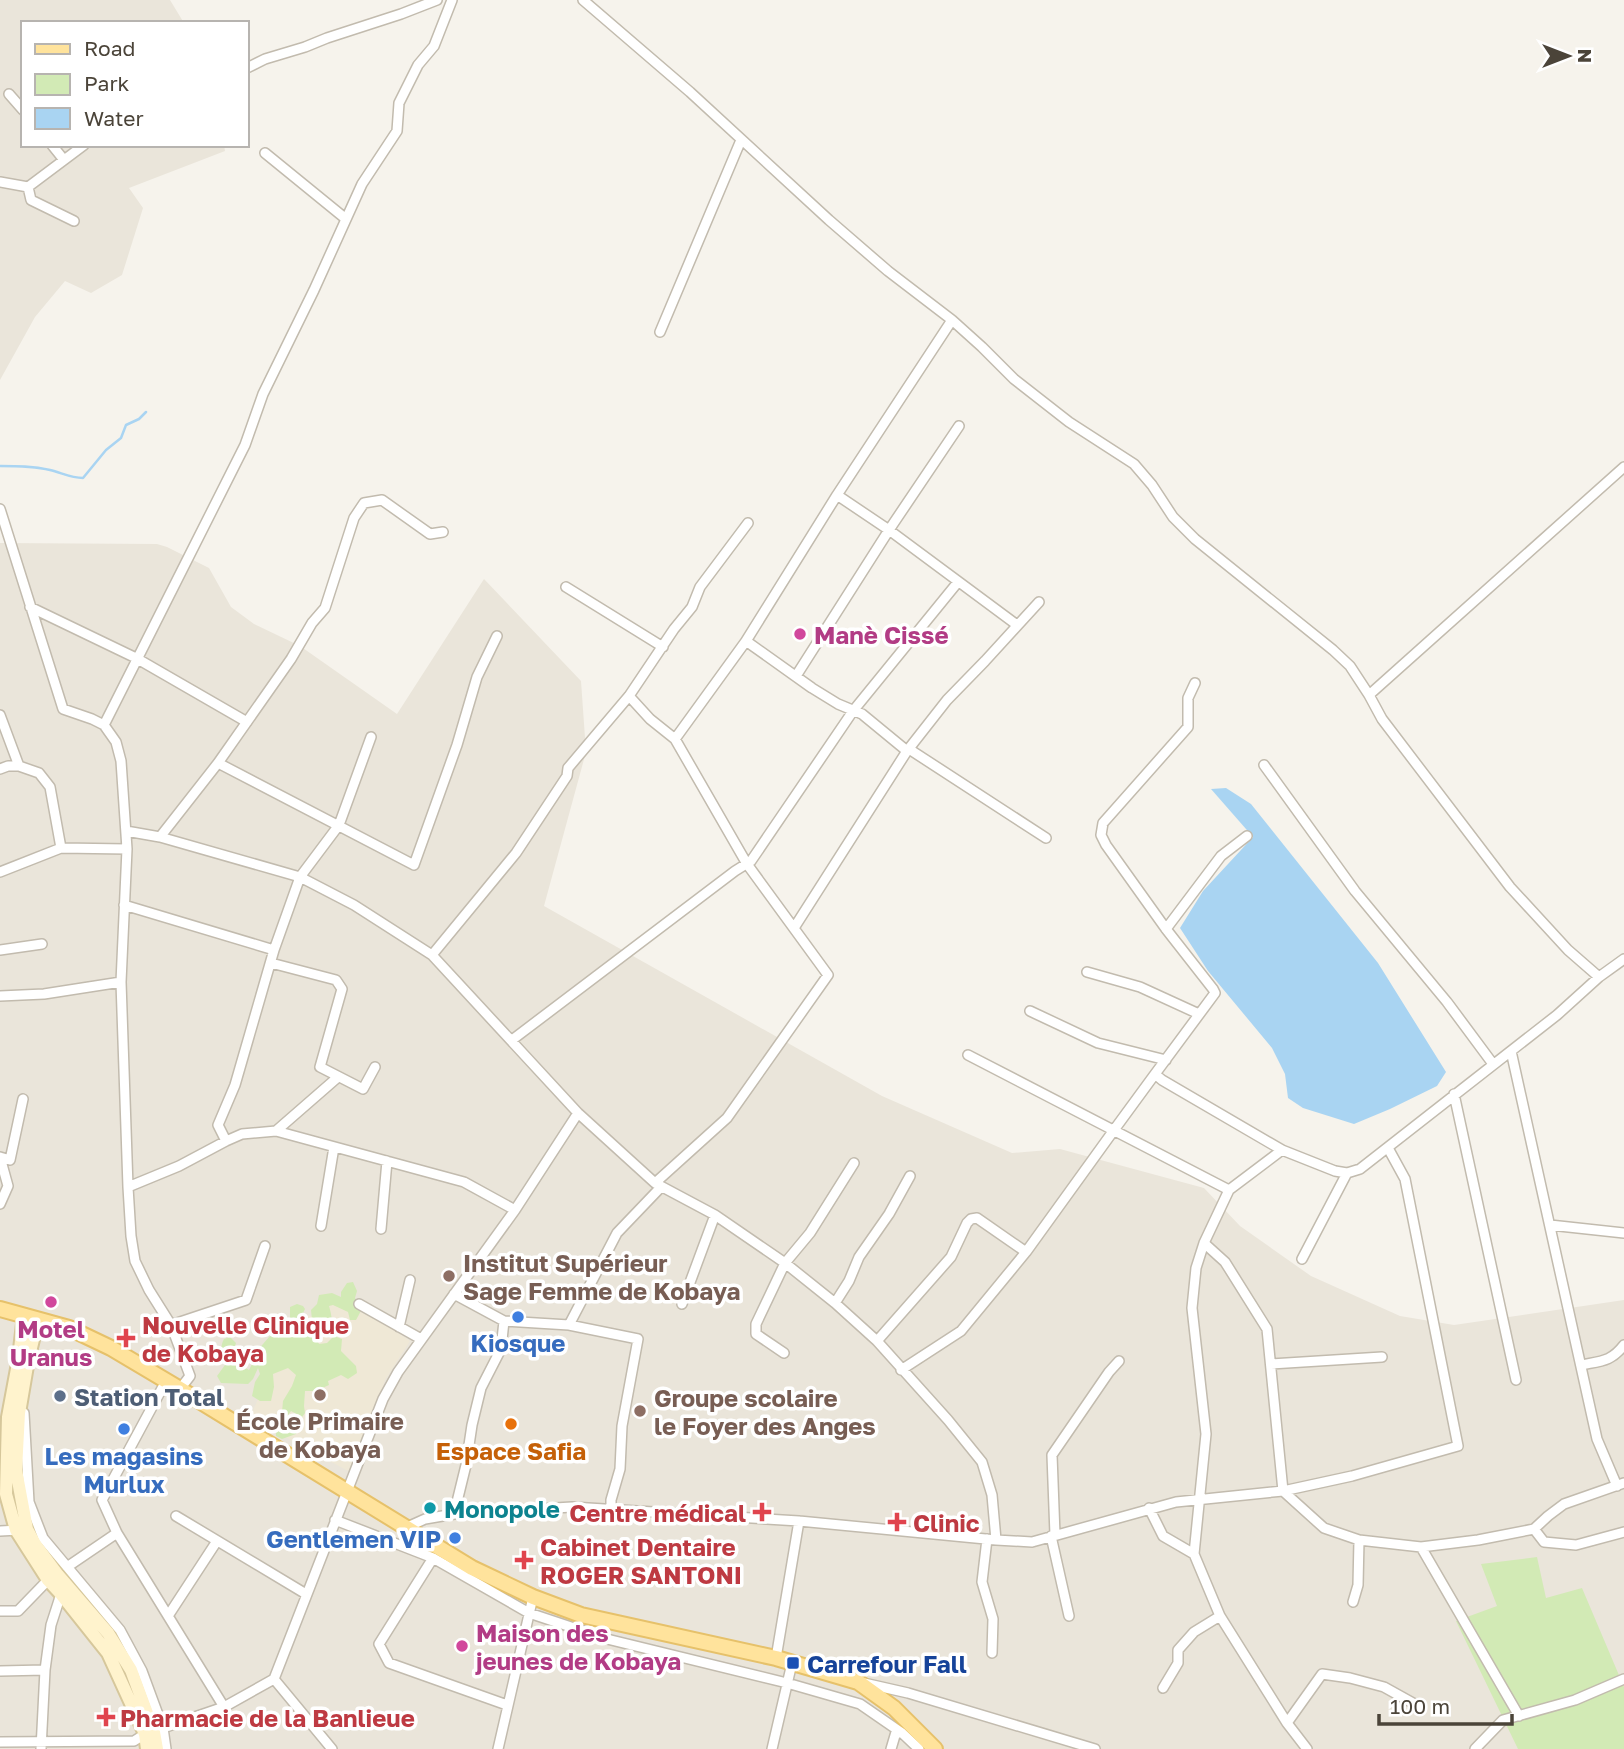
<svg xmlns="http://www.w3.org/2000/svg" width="1624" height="1749" viewBox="0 0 1624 1749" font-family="'Golos Text',sans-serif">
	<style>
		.residential { fill: #eae5da }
		.education { fill: #efe8d6 }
		.green { fill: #d2eab5 }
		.water { fill: #a9d4f2 }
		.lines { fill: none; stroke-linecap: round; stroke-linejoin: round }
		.stream { stroke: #a9d4f2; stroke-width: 2.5 }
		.minor-casing { stroke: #c2bbae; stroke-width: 12 }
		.secondary-casing { stroke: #d6c79b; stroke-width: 16 }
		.primary-casing { stroke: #e6c16a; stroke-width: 18 }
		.minor { stroke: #fff; stroke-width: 9 }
		.secondary { stroke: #fff3cd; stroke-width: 12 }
		.primary { stroke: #ffe39c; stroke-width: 14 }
		.hotel-dot { fill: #d1479c; stroke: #fff; stroke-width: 2.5 }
		.education-dot { fill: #8d6e63; stroke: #fff; stroke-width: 2.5 }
		.shop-dot { fill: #3f7fe0; stroke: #fff; stroke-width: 2.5 }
		.health-dot { fill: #e0444e; stroke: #fff; stroke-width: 2.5 }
		.service-dot { fill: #5c6f8a; stroke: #fff; stroke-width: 2.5 }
		.food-dot { fill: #e8710a; stroke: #fff; stroke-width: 2.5 }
		.culture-dot { fill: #0f9aa8; stroke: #fff; stroke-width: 2.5 }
		.transit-dot { fill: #1a4fb4; stroke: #fff; stroke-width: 2.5 }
		.labels { text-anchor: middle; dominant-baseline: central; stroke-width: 7; stroke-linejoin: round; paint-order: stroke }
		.hotel-label { font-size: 24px; font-weight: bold; fill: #b23c85; stroke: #fff; text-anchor: start }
		.education-label { font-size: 24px; font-weight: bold; fill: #785e54; stroke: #fff; text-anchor: start }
		.health-label { font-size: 24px; font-weight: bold; fill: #be3a42; stroke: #fff; text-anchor: start }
		.shop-label { font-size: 24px; font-weight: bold; fill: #366cbe; stroke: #fff }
		.service-label { font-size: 24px; font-weight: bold; fill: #4e5e75; stroke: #fff; text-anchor: start }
		.food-label { font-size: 24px; font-weight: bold; fill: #c56008; stroke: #fff }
		.culture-label { font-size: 24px; font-weight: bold; fill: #0d838f; stroke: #fff; text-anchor: start }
		.transit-label { font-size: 24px; font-weight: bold; fill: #164399; stroke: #fff; text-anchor: start }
	</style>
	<rect width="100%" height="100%" fill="#f6f3ec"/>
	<path class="residential" d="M0 0H170L184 23H23V145H224L225 151 129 188 143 208 122 275 91 293 65 281 35 317 0 380Z
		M0 543 157 544 167 547 209 568 231 607 254 624 300 646 397 714 484 579 581 681 586 752 544 906 882 1096 1012 1153 1060 1149 1204 1188 1240 1226 1311 1276 1400 1316 1454 1325 1624 1300V1749H0Z"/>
	<path class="education" d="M323 1294 381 1322 410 1341 385 1380 371 1423 350 1472 250 1418 285 1334 306 1315 316 1317Z"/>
	<path class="green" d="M353 1282 357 1291 355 1298 362 1309 356 1320H350L348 1312 333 1305 329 1306C334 1323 333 1329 317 1340L319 1344 327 1343 334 1336 342 1339 341 1351 356 1366 357 1373 348 1379 341 1375 328 1381 329 1385 316 1391H305L304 1406 305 1413 302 1417 291 1411 288 1415 300 1424 296 1434 282 1439 276 1436V1420L282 1412 283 1401 292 1386 296 1375 288 1368 273 1374 274 1387 271 1401H260L252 1396 255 1382 260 1374 258 1368 253 1379 248 1384 221 1383 217 1376 225 1365C222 1356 219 1348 224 1339L230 1337 236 1343 231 1359 249 1370 252 1364 251 1358 269 1337 280 1329 294 1334 298 1327 290 1319V1307L297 1304 303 1306 305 1309 302 1315 307 1321 312 1320 311 1310 317 1304 319 1295 332 1293 341 1297V1292L347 1283Z
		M1537 1557 1546 1598 1582 1588 1624 1687V1749H1518L1456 1621 1497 1606 1481 1564Z"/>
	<path class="water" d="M1226 788 1251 804 1378 963 1446 1072 1437 1086 1390 1109 1354 1124 1303 1108 1288 1098 1285 1074 1272 1048 1208 971 1180 928 1203 891 1253 837 1211 789Z"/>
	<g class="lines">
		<path class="stream" d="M0 466C17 466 33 466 50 470 62 473 71 478 83 478L106 450 121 438 126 425 139 419 146 412"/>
		<g class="minor-casing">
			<path id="minor" d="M583 0 690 92 829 220 888 271 952 320 982 347 1014 379 1069 422 1134 464 1152 485 1173 517 1195 539 1333 650 1350 666 1369 695 1382 719 1510 887 1568 950 1599 977
				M247 68 265 59 305 47 327 38 401 14 437 0
				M9 94 23 110
				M52 145 64 160
				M265 153 346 219
				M0 182 28 187 84 145
				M28 187 31 200 74 221
				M660 332 741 140
				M837 495 889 530 1017 625
				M0 509 63 709 92 719 104 725 116 742 121 761 127 849 121 982 128 1187 131 1236 135 1261 149 1290 171 1325 190 1376 180 1389
				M566 587 663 647
				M30 607 136 658 247 722
				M746 641 837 495 952 320
				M796 676 889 530 959 426
				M1195 683 1188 698V727L1103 823 1101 835 1106 845 1166 929 1213 989 1215 993 1155 1074 1162 1080 1282 1150 1229 1190 1204 1243 1196 1268 1192 1308 1206 1434 1194 1554 1220 1616 1287 1723 1307 1749
				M1369 695 1624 467
				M629 696 650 719 675 739 746 641 812 688 838 704 862 714 907 751 947 700 985 661 1039 602
				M0 715 19 766
				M104 725 245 445 263 394 314 290 362 184 397 131 399 103 418 65 434 46 452 0
				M909 749 1046 838
				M218 763 414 865 457 745 477 677 497 636
				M1264 765 1355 891 1447 1002 1493 1064
				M0 769 8 766H19L39 773 50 787 61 848
				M126 831 160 837 300 877 354 905 432 955 578 1113 655 1183 715 1215 785 1263 835 1303 877 1341 948 1420 982 1462 992 1495 996 1540
				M160 837 218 763 291 659 312 623 325 608 354 518 364 503 382 500 430 534 443 532
				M0 872 61 848 127 849
				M124 905 274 950
				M794 928 907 751
				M1166 929 1221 856 1247 836
				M0 950 42 944
				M432 955 516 853 567 776 568 768 629 696 674 629 692 607 700 587 748 523
				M271 963 336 980 342 989 320 1067 363 1089 375 1067
				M1087 972 1140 987 1199 1014
				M0 996 44 994 121 982
				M1030 1011 1098 1043 1166 1060
				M512 1040 735 871 751 861 853 711 958 582
				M1511 1051 1597 1439 1617 1486
				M968 1055 1229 1190
				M1454 1094 1516 1380
				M276 1131 338 1077
				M226 1141 218 1125 235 1085 274 950 300 877 339 825 371 737
				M1282 1150 1335 1171 1347 1173 1360 1169 1557 1015 1599 977 1624 959
				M0 1157 10 1160 23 1099
				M0 1157 8 1186 0 1204
				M655 1183 727 1118 828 975 747 864 675 739
				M128 1187 179 1166 226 1141 242 1134 276 1131 464 1182 515 1210
				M1550 1225 1624 1233
				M321 1226 334 1147
				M381 1229 387 1161
				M1204 1243 1225 1262 1267 1329 1283 1491 1324 1528 1359 1540 1421 1547 1478 1540 1534 1529 1548 1516 1564 1504 1624 1483
				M1302 1259 1347 1173
				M454 1294 504 1321 569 1325 638 1339 622 1426 620 1469 611 1500V1509
				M835 1303 849 1281 859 1257 889 1214 910 1176
				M359 1304 421 1339
				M682 1304 715 1215
				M171 1325 246 1300 265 1246
				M569 1325 617 1233 661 1187
				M399 1327 410 1280
				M877 1341 951 1257 967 1223 971 1219 977 1218 1026 1252
				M784 1353 756 1334V1324L785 1263 810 1233 854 1163
				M1271 1364 1382 1357
				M1581 1365C1601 1361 1611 1362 1624 1345
				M901 1370 961 1331 1026 1252 1114 1130 1155 1074
				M166 1381 102 1500 117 1533 224 1707
				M24 1413 29 1502 43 1538 120 1630 142 1671 163 1728 166 1749
				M1149 1508 1163 1536 1194 1554
				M454 1514 466 1465 472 1425 481 1388 501 1349 504 1321
				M176 1516 306 1594
				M335 1520 433 1558 529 1613 607 1639 787 1683 860 1704 902 1733 919 1749
				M405 1528 425 1519 454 1514 572 1507 799 1521 996 1540 1032 1542 1176 1502 1283 1491 1352 1476 1458 1446 1405 1179 1388 1148
				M1534 1529 1544 1542 1576 1545 1624 1532
				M0 1531 19 1530
				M1055 1535 1052 1455 1109 1372 1119 1361
				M1051 1536 1069 1616
				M987 1539 982 1582 993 1619 992 1653
				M1421 1547 1519 1716
				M433 1558 379 1644 389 1663 507 1705
				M67 1567 117 1533
				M1353 1602 1358 1585 1359 1540
				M0 1611H18L48 1580
				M168 1616 217 1541
				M776 1658 799 1521
				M0 1671 45 1670
				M274 1679 332 1749
				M864 1683 908 1693 1095 1749
				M1163 1688 1178 1663V1650L1194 1632 1220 1616
				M1287 1723 1322 1674 1350 1678 1384 1687 1420 1707
				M0 1742 134 1741 145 1734 224 1707 274 1679 383 1399 398 1372 515 1210 578 1113
				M41 1749 45 1670 51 1625 61 1594
				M498 1749 533 1597
				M772 1749 792 1663
				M891 1749 896 1732 902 1733
				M1475 1749 1503 1720 1575 1700 1624 1679"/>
		</g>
		<g class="secondary-casing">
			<path id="secondary" d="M24 1315 19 1358 8 1417 6 1494 16 1530 48 1580 61 1594 108 1653 145 1734 147 1749
				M38 1319 28 1360 19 1413 16 1470 27 1529 35 1544 58 1575 108 1633 131 1670 154 1732 157 1749"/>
		</g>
		<g class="primary-casing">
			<path id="primary" d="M0 1309 69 1328 111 1348 180 1389 472 1568 533 1597 581 1615 776 1658 858 1682 894 1708 935 1749"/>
		</g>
		<use href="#minor" class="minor"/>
		<use href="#secondary" class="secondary"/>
		<use href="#primary" class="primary"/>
	</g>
	<g class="hotel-dot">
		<circle cx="800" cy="634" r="7"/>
		<circle cx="51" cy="1302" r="7"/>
		<circle cx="462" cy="1646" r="7"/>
	</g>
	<g class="education-dot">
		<circle cx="449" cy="1276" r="7"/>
		<circle cx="320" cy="1395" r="7"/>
		<circle cx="640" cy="1411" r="7"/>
	</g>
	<g class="shop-dot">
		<circle cx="518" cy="1317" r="7"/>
		<circle cx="124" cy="1429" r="7"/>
		<circle cx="455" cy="1538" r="7"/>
	</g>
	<g class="health-dot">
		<path d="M122.5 1327.5h7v7h7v7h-7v7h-7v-7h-7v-7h7z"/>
		<path d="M758.5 1501.5h7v7h7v7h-7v7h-7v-7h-7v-7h7z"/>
		<path d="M893.5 1511.5h7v7h7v7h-7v7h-7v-7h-7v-7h7z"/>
		<path d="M520.5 1549.5h7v7h7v7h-7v7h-7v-7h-7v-7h7z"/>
		<path d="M102.5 1706.5h7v7h7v7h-7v7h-7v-7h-7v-7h7z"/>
	</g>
	<circle class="service-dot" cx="60" cy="1396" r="7"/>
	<circle class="food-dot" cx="511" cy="1424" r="7"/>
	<circle class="culture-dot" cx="430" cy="1508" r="7"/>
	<rect class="transit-dot" x="786" y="1656" width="14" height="14" rx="3.5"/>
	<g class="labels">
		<g class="hotel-label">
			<text x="814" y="634">Manè Cissé</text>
			<text x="51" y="1328" text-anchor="middle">Motel<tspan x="51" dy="28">Uranus</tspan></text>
			<text x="476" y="1632">Maison des<tspan x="476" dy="28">jeunes de Kobaya</tspan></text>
		</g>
		<g class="education-label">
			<text x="463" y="1262">Institut Supérieur<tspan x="463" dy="28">Sage Femme de Kobaya</tspan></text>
			<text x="654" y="1397">Groupe scolaire<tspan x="654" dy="28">le Foyer des Anges</tspan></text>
			<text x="320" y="1420" text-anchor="middle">École Primaire<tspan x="320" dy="28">de Kobaya</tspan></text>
		</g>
		<g class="health-label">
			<text x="142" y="1324">Nouvelle Clinique<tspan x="142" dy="28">de Kobaya</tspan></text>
			<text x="746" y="1512" text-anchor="end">Centre médical</text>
			<text x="913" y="1522">Clinic</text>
			<text x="540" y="1546">Cabinet Dentaire<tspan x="540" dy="28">ROGER SANTONI</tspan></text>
			<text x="120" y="1717">Pharmacie de la Banlieue</text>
		</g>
		<g class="shop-label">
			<text x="518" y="1342">Kiosque</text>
			<text x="124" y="1455">Les magasins<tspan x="124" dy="28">Murlux</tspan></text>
			<text x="441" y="1538" text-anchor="end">Gentlemen VIP</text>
		</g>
		<g class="service-label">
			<text x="74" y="1396">Station Total</text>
		</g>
		<g class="food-label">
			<text x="511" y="1450">Espace Safia</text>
		</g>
		<g class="culture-label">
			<text x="444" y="1508">Monopole</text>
		</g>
		<g class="transit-label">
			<text x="807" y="1663">Carrefour Fall</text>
		</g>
	</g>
	<rect x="21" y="21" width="228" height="126" fill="#ffffff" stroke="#b7b4b0" stroke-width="2"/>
	<rect x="35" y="44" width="35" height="10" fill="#ffe39c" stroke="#b7b4b0" stroke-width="2"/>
	<text x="84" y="56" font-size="21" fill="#4b4439">Road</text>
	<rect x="35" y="74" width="35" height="21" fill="#d2eab5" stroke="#b7b4b0" stroke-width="2"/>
	<text x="84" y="91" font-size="21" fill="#4b4439">Park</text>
	<rect x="35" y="108" width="35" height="21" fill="#a9d4f2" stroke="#b7b4b0" stroke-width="2"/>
	<text x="84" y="126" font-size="21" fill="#4b4439">Water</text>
	<g transform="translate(1568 56) rotate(90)" stroke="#ffffff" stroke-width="5" paint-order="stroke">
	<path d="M0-5L12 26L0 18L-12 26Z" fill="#4b4439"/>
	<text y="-10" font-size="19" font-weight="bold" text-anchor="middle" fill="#4b4439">N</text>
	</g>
	<path d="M1379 1714v10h133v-10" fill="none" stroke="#4b4439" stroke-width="3.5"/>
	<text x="1390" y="1714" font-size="21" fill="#4b4439" stroke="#ffffff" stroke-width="5" paint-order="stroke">100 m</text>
</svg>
